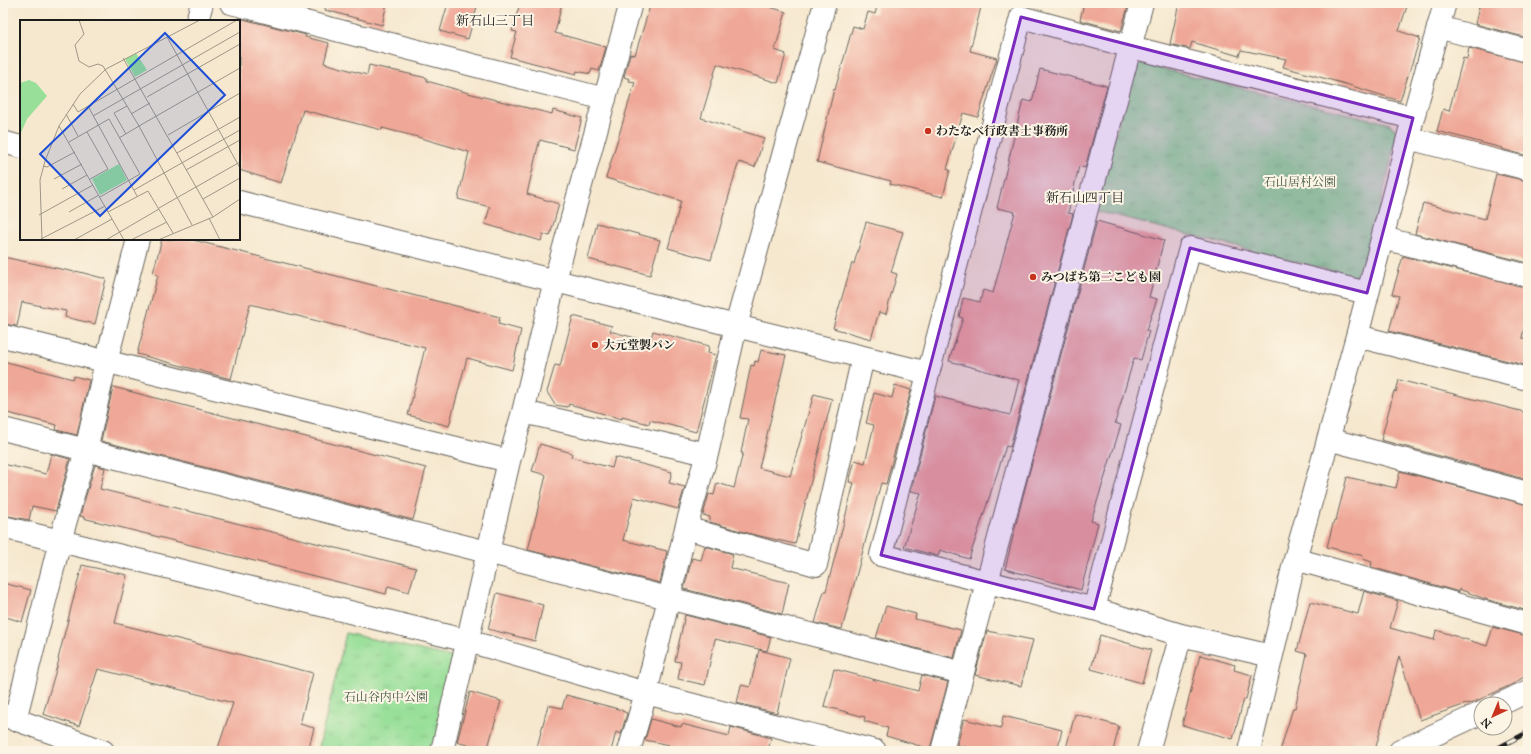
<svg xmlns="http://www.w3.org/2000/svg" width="1531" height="754" viewBox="0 0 1531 754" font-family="'IM FELL Great Primer','Noto Serif JP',serif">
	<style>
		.park { fill: url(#park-tufts); stroke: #5a7e5a }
		.building { fill: #efa797 }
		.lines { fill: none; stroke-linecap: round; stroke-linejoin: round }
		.minor-casing { stroke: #68635b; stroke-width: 24 }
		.minor { stroke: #fff; stroke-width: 22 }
		.rail-casing { stroke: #1c1c1c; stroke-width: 4.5 }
		.rail { stroke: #fcf5e5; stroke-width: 3; stroke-dasharray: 9; stroke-linecap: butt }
		.marked { fill: #7b2cbf; fill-opacity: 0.2; stroke: #7b2cbf; stroke-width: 3; stroke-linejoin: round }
		.poi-dot { fill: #c8321e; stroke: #fcf5e5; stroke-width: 1.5 }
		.labels { text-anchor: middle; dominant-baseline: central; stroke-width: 4; stroke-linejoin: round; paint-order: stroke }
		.poi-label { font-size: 12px; font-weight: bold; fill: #1c1c1c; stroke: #fcf5e5; text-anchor: start }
		.park-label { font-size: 12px; fill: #415642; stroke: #fcf5e5 }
		.neighbourhood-label { font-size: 13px; fill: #1c1c1c; stroke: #fcf5e5 }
		.inset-road { fill: none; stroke: #9f9687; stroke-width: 1 }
		.view { fill: #1d4ed8; fill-opacity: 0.15; stroke: #1d4ed8; stroke-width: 2 }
		.inset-edge { fill: none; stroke: #1c1c1c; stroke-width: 2 }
	</style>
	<defs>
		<pattern id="park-tufts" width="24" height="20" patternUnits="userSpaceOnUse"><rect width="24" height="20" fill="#98df99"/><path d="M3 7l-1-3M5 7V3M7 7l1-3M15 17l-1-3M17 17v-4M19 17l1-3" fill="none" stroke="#82bf83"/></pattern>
	</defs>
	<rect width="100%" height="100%" fill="#fcf5e5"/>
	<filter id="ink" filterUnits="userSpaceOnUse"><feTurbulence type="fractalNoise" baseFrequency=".025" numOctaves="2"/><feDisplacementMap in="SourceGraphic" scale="8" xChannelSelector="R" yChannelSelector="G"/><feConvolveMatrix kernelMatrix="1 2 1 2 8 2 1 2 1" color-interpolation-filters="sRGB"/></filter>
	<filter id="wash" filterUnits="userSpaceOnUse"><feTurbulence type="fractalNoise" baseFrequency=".012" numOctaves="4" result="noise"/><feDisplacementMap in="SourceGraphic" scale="16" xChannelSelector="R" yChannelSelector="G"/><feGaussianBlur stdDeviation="0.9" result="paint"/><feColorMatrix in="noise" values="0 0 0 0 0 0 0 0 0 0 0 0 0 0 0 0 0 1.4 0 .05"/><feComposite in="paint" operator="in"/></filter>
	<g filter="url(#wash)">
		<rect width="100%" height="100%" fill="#f6e8cf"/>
		<path class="park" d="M1134 62 1390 124 1398 133 1364 269 1356 277 1095 211Z
			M346 633 460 659 437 751H318Z"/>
		<g id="blocks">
			<path class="building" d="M281 3H310L309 10Z
				M326 3H387L382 25 325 10Z
				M448 3H478L468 39 440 31Z
				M520 3H562L555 33 606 47 599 71 592 69 590 74 577 71 576 74 510 57 517 32 512 31Z
				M651 3H757L786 12 775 50 786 54 778 83 717 64 701 118 764 138 755 167 739 162 735 174 711 260 668 248 681 201 606 178 635 82 629 81 630 79 624 77 630 54 635 55Z
				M878 3H982L970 51 997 58 978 117 963 113 947 169 950 170 943 197 890 184 891 181 817 162 834 89 835 90 853 26 863 29 868 12 875 14Z
				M1084 3H1129L1121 31 1080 20Z
				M1179 3H1408L1399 31 1420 38 1400 101 1349 85 1283 67 1286 59 1241 50 1239 56 1192 42 1190 49 1170 44Z
				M1480 3H1515L1528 7V38L1475 24Z
				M239 18 306 35 305 37 329 43 324 63 367 75 369 65 427 78V81L472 94 552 114 553 110 582 118 574 149 540 140 539 142 527 194 559 204 550 236 543 234 541 241 485 224 490 207 458 199 469 152 414 136 382 128V130L303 110 281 183 239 170Z
				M1469 48 1528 63V156L1501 149 1502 148 1437 131 1443 109 1449 111 1463 58 1467 59Z
				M1040 69 1107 86 1085 168 1079 166 1068 213 1073 214 1010 447 1006 446 969 559 940 550 938 556 904 547 921 493 911 491 935 396 1010 415 1019 380 949 361 963 318 959 317 963 298 980 302 983 290 993 293 1015 212 997 208 1023 100 1032 102Z
				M1496 174 1528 181V263L1415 234 1423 203 1485 219Z
				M1097 221 1164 240 1149 297 1157 299 1146 331H1149L1141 360 1134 358 1115 423 1121 425 1091 521 1098 523 1081 590 1005 569 1023 496Z
				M866 222 903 232 891 272 897 274 886 314 879 312 871 339 833 328 852 263 854 264Z
				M597 223 660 240 650 275 588 259Z
				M162 239H189L500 317 498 324 521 330 512 370 467 358 449 426 408 415 425 348 250 304 231 379 137 354 158 275 153 273Z
				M1403 256 1528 288V309L1522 338 1528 339V366L1389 331 1399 296 1392 294Z
				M3 257 75 272 76 271 106 279 95 324 65 317 66 311 22 302 17 326 3 324Z
				M573 316 612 326 610 331 650 342 653 331 709 346 708 353 716 355 696 432 650 420 649 424 622 417V419L569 404 568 407 555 405 547 392 555 365 560 366Z
				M761 350 786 355 759 468 790 476 814 394 832 399 795 544 751 534 710 522V517L703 515 709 494 714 495 717 483 734 488 743 453H741L748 419 740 418 751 365 754 366 755 361 758 362Z
				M3 361 73 379 74 376 89 380 77 435 56 430 57 425 3 412Z
				M1399 380 1528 413V480L1381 440 1394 391 1396 392Z
				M895 385 911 390 886 484 881 483 842 629 815 623 824 591H826L854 483 849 482 855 460 865 463 874 425 866 423 874 393 892 398Z
				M113 387 426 468 413 520 101 441Z
				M540 444 572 453 571 457 612 468 615 457 672 472 669 483 685 487 678 509 634 497 623 540 667 551 660 583 528 550 546 475 532 471Z
				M51 454 70 459 56 511 32 506 29 520 3 515V464L46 474Z
				M95 465 105 468 100 489 416 568 409 592 388 586 386 594 83 518 84 517 80 516Z
				M1400 471 1528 505V611L1485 599 1459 589V592L1371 567 1372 562 1363 559 1364 556 1327 547 1334 520H1336L1347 477 1396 488Z
				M705 546 733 554 730 568 789 583 782 614 684 589 692 558 701 560Z
				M82 565 127 575 115 623 313 673 300 724 314 728 308 751H217L233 703 98 669 79 726 43 714 59 660 58 659Z
				M3 583 31 590 22 622 3 616Z
				M1364 591 1398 601 1390 628 1434 640 1436 630 1487 646 1493 627 1528 636V670L1527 675 1513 684 1470 704 1469 703 1420 720 1399 656 1375 751H1280L1293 708H1295L1307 654 1297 651 1310 602 1358 614Z
				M497 593 543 605 535 641 488 629Z
				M886 606 916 614 915 619 961 630 954 658 876 638Z
				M685 615 771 637 767 651 715 639 705 685 678 679 681 662 675 661Z
				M987 631 1033 640 1021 686 975 675Z
				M1100 635 1151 650 1142 683 1091 669Z
				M759 650 790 658 777 713 737 703 741 685 750 687Z
				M1200 655 1235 665 1234 670 1252 675 1246 699H1244L1233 739 1182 725Z
				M834 669 918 691 922 675 948 682 930 749 886 736 888 728 864 721 865 717 824 706Z
				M470 692 501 701 487 751 457 742Z
				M566 695 622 710V711L627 713 621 734 616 732 611 751H536L548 705 562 708Z
				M1075 714 1119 726 1113 751H1080L1066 748Z
				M1003 716 1062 730 1057 751H982L957 745 964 719 1001 728Z
				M651 719 681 727 682 724 729 736 731 727 771 738 768 751H679L668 748 669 745 645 740Z"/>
		</g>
	</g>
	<g filter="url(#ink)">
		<use href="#blocks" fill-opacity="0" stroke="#68635b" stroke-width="1"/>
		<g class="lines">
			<g class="minor-casing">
				<path id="minor" d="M231 3 605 99
					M197 21 202 3
					M1438 27 1528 51
					M1408 138 1528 169
					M3 142 21 147
					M239 202 736 326 825 3
					M1383 238 1528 276
					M3 336 509 461
					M1357 336 1528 379
					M523 412 707 454
					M3 429 963 673
					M1328 439 1528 493
					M3 527 468 641 646 693 875 751
					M686 528 816 565 863 357
					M1295 559 1528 624
					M1094 609 1190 248 1367 293
					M1271 656 1181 635 1094 609 881 555 1021 17 1131 47 1413 118
					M1501 704 1528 691
					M3 715 103 751
					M15 720 60 541 86 450 106 362 138 239
					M442 751 509 461 523 412 555 280 631 3
					M629 751 646 693 686 528 707 454 736 326 928 373
					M942 751 1142 3
					M1148 751 1181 635
					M1249 751 1295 559 1357 336 1413 118 1445 3
					M1400 751 1481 713"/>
			</g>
			<use href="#minor" class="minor"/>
			<g class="rail-casing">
				<path id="rail" d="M1492 751 1528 732"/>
			</g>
			<use href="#rail" class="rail"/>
		</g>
	</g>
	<path class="marked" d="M1021 17 1413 118 1367 293 1190 248 1094 609 881 555Z"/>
	<g class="poi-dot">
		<circle cx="928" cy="131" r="4"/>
		<circle cx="1033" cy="277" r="4"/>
		<circle cx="595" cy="345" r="4"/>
	</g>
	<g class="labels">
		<g class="poi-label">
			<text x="936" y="131">わたなべ行政書士事務所</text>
			<text x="1041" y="277">みつばち第二こども園</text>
			<text x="603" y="345">大元堂製パン</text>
		</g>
		<g class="park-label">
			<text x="1300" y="182">石山居村公園</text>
			<text x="386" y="697">石山谷内中公園</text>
		</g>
		<g class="neighbourhood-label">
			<text x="495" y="21">新石山三丁目</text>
			<text x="1085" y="198">新石山四丁目</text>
		</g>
	</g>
	<g transform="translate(20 20)">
		<rect width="220" height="220" fill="#f6e8cf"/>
		<path d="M116 33 127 50 115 57 105 39ZM99 144 107 160 80 175 72 159Z" fill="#98df99"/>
		<path d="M9 60 16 63 27 76 7 99 0 115V63Z" fill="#98df99"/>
		<path class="inset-road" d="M59 0 64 14 55 25 59 41 69 47 78 44 83 46 119 106 99 118M147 17 220 148M103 38 193 197M127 77 220 24M53 84 58 92 217 0M68 86 117 176M46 94 58 116M111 94 130 83M73 96 220 12M67 112 88 149 70 159M106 114 94 93 107 86M148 115 220 73M49 122 89 99 120 154 80 177M157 133 220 97M23 146 27 147 55 132M166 150 220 120M34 159 62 144M42 169 67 155M114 170 220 110M183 179 220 158M139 188 220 142M49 192 79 175M88 192 128 171 153 213M19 195 73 165M189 198 200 220M172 205 119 106 220 48M21 219 85 186M22 220 20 160 25 141 39 106M54 220 92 199M86 220 139 189M104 220 39 106 60 74 86 49 180 0M111 220 147 202M138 220 193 197 220 179"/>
		<path class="view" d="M145 13 205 75 80 196 20 134Z"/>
		<rect width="220" height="220" class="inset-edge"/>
	</g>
	<rect width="1531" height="754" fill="none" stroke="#fcf5e5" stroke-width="16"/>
	<g transform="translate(1493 716) rotate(224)"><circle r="19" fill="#fcf5e5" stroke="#a29e95"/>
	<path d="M0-3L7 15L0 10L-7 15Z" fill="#c8321e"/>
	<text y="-6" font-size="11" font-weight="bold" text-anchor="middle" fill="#1c1c1c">N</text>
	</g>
</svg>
